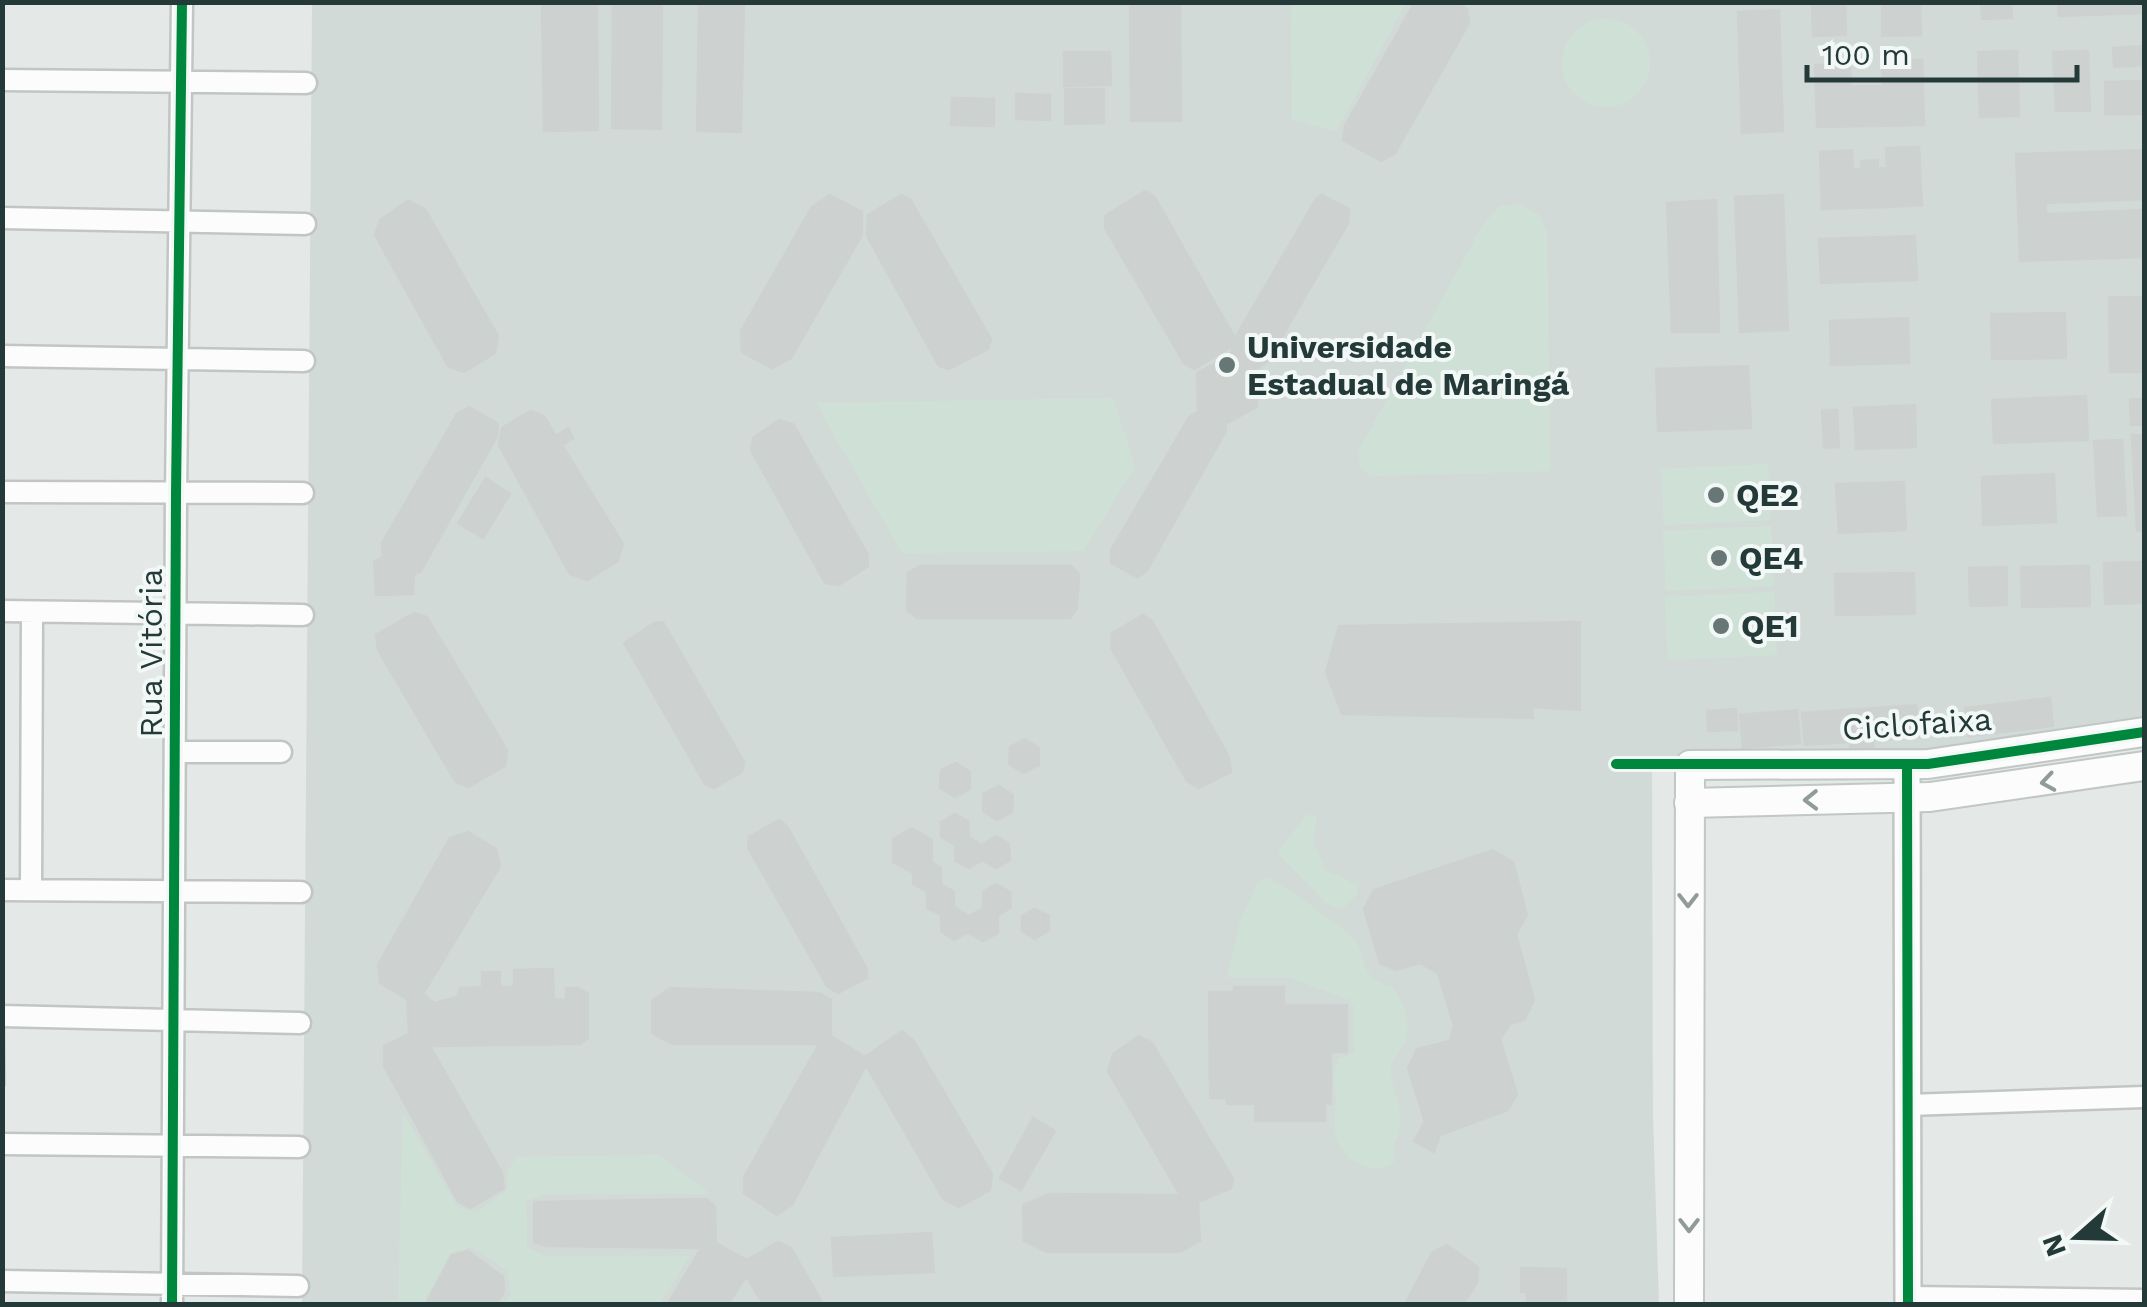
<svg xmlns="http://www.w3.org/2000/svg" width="2147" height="1307" viewBox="0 0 2147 1307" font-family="'Work Sans',sans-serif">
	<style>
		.built { fill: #d2dad8 }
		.green { fill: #cfe1d6 }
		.building { fill: #cdd2d0; stroke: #cdd2d0; stroke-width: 2.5 }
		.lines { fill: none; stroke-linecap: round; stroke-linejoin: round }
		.minor-casing { stroke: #c1c6c4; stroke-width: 25 }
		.tertiary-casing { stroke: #c1c6c4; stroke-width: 30 }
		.secondary-casing { stroke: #c0c7c5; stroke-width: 32 }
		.minor { stroke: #fbfcfb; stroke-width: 20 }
		.tertiary { stroke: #fbfcfb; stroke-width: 25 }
		.secondary { stroke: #fbfcfb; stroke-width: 28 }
		.cycleway-casing { stroke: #f2f8f6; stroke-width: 16 }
		.cycleway { stroke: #00873e; stroke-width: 10 }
		.oneway { stroke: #909b9a }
		.poi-dot { fill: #677775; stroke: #f2f8f6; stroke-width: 4 }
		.labels { text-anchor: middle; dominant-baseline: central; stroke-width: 8; stroke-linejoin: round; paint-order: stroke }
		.poi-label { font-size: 32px; font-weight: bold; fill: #243a38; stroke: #f2f8f6; text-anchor: start }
		.street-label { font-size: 32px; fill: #243a38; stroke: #f2f8f6 }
	</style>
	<rect width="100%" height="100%" fill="#e4e9e7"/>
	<path class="built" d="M312 3H2144V727L1955 758 1652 759 1653 1115 1659 1304H302Z"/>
	<path class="green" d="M1291 3H1406L1336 131 1292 119Z
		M1562 63a44 44 0 1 1 88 0a44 44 0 1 1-88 0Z
		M1521 204 1540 216 1547 234 1550 471 1371 476 1361 469 1358 452 1483 225 1500 206Z
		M1113 398 1135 467 1083 551 902 553 816 403Z
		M1768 464 1771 520 1664 525 1661 469Z
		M1771 526 1774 586 1666 591 1663 531Z
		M1774 592 1777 655 1668 660 1665 597Z
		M1307 815H1316L1314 843 1325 870 1358 885 1356 895 1342 909 1326 903 1279 855 1280 849Z
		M1266 878C1274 879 1350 932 1355 940 1368 958 1358 980 1391 986 1403 1003 1414 1025 1403 1045 1400 1051 1392 1058 1391 1065 1389 1100 1412 1107 1393 1147L1395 1156 1393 1163C1382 1169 1374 1170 1363 1165 1336 1154 1332 1132 1336 1106 1337 1098 1335 1090 1334 1082 1334 1074 1337 1067 1338 1059L1355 1053 1354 1007 1349 1000 1288 977H1227L1240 922 1258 882Z
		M403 1113 458 1208 477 1212 507 1191 508 1172 516 1157 658 1155 710 1194H546L526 1201 527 1248 545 1256H689L660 1304H506L511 1295 508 1271 472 1247 450 1253 423 1304H398Z"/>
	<path class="building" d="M613 2H662L661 129 612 128Z
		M699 2H744L741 132 697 131Z
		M1130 2H1180L1181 121H1131Z
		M1415 2H1455L1467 9 1469 23 1395 153 1381 161 1343 140 1345 126Z
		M1812 2H1845L1846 35 1813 36Z
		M1882 2H1920L1921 35 1882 36Z
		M1981 2H2011L2012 18 1982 19Z
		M2058 2H2144V13L2059 16Z
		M542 6H597L598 130 544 131Z
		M1779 10 1783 131 1742 133 1738 12Z
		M2142 46 2143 65 2114 67 2113 48Z
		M2017 51 2019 116 1980 117 1978 52Z
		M2088 51 2090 111H2056L2053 52Z
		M1064 52H1110L1111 85 1064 86Z
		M1922 60 1924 125 1817 127 1815 65 1850 64 1851 86H1883L1882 61Z
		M2144 81V114H2105V82Z
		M1065 89H1104V123L1065 124Z
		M1016 94 1050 95V120L1016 119Z
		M952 98 994 99V126L951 125Z
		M1919 147 1922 205 1889 207 1886 148Z
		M1852 150 1854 208 1822 209 1820 152Z
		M2144 150V199L2046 203V214L2144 210V257L2020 261 2016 154Z
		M1878 160V168H1887L1889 207 1854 208 1853 169H1862L1861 161Z
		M1145 191 1154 196 1235 338 1233 346 1194 369 1184 363 1105 228V216Z
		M830 195 862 212V235L791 358 772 368 742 352 741 331 812 207Z
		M901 195 910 199 991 339 988 349 949 369 939 366 867 236 868 215Z
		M1322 195 1349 209 1348 223 1268 361 1256 370 1231 355 1235 338 1316 199Z
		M1783 195 1788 330 1740 332 1735 197Z
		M1716 200 1719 332H1672L1667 203Z
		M408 201 425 209 498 336 495 353 464 372 448 366 375 235 380 220Z
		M1915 236 1917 280 1821 283 1819 239Z
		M2109 297H2144V372H2110Z
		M2065 313 2066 358 1992 359 1991 314Z
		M1908 318 1909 363 1831 365 1830 321Z
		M1231 355 1256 370 1257 407 1225 424 1198 412 1197 373Z
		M1748 366 1751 428 1658 431 1656 369Z
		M2086 396 2088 440 1994 443 1992 400Z
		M2130 399H2144V425H2131Z
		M1915 405 1916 447 1856 449 1854 408Z
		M469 407 498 424 497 436 421 571 414 575 383 557 382 543 457 414Z
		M1822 410H1837L1839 447 1824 448Z
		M531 411 544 416 556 436 568 428 573 438 562 445 623 544 618 561 587 580 570 574 499 445 502 428Z
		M1198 412 1225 424 1226 431 1146 572 1137 577 1111 563V550L1190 416Z
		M779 420 793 424 868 555V566L839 585 825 583 751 450 753 438Z
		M2132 435H2144V530L2137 531Z
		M2122 440 2126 515 2098 516 2094 441Z
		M2054 474 2056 522 1983 525 1982 477Z
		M486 478 510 494 483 538 458 523Z
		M1904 482 1906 530 1839 533 1836 484Z
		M383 557 414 575 413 594 376 595 374 562Z
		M2144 562V603L2105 604 2104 563Z
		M920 566H1071L1079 574 1077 608 1070 618H917L907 610 908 573Z
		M2089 566 2090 606 2022 607 2021 567Z
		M2007 567V605L1970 606 1969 568Z
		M1914 573 1915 614 1836 615 1835 574Z
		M414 613 427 617 507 750 505 766 468 787 455 781 378 650 376 635Z
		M1143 615 1152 621 1229 757 1231 772 1199 788 1187 781 1111 648 1112 633Z
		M663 622 744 762 742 772 714 788 705 784 624 643 654 623Z
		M1580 622V710L1532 707 1533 718 1342 714 1326 672 1339 626Z
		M2050 698 2053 726 1969 736 1965 708Z
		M1916 705 1919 737 1873 740 1874 747 1850 748V742L1805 745 1802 713Z
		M1736 709 1737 730 1708 731 1707 711Z
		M1797 710 1800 743 1743 748 1740 715Z
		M1025 739 1039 748V765L1023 773 1009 764 1010 747Z
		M956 763 970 772V789L955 797 940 788 941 770Z
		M999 786 1013 795 1012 812 997 820 983 811V794Z
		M955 814 968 821 969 837 982 845 996 836 1009 844 1010 860 996 868 982 860 969 868 955 861V845L941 837V822Z
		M779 820 787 826 867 969V978L838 993 827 986 748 848 749 837Z
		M912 828 932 840V862L941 868V884L954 892V907L969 916 983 908V892L996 884 1010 892 1011 907 998 916V933L983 941 968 932 954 940 941 931V915L927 908V892L913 884V873L893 862V839Z
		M468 832 496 849 500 866 423 994 407 999 380 983 378 965 450 838Z
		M1493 850 1513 862 1527 915 1516 934 1534 1000 1525 1019 1510 1024 1500 1039 1517 1094 1508 1110 1440 1135 1434 1152 1414 1141 1425 1122 1408 1068 1417 1049 1450 1041 1454 1026 1438 973 1420 963 1396 970 1380 963 1364 909 1374 890Z
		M1035 909 1049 916V930L1035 939 1022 931V916Z
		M553 969 554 999 566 1000V988H578L588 994V1038L580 1044 430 1046 409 1034 407 999 423 994 434 1003 457 997 460 988 482 987V972H500V987H514V970Z
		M1234 987H1284V1005H1347V1052H1331V1104L1325 1103V1121H1255V1104H1227L1226 1098H1210L1209 992H1234Z
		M670 988 819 993 831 1000V1036L819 1044H672L652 1033V1001Z
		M2 1016H4L5 1085H2Z
		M902 1031 914 1041 992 1174 990 1190 959 1207 944 1200 866 1065 865 1057Z
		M409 1034 430 1046 502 1173 504 1188 470 1208 458 1201 384 1066V1046Z
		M831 1036 865 1057 866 1065 792 1205 777 1215 744 1193V1177L819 1044Z
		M1139 1036 1152 1043 1233 1179 1231 1188 1198 1202 1180 1195 1108 1071 1113 1054Z
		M1033 1118 1055 1131 1021 1190 1000 1178Z
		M1049 1194 1180 1195 1198 1202 1200 1241 1179 1252H1047L1024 1241 1023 1205Z
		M706 1199 715 1206 716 1243 701 1248 547 1246 534 1242V1202Z
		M931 1233 934 1272 834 1276 832 1238Z
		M778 1242 791 1248 823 1304H763L746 1276 747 1260Z
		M716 1243 747 1260 746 1276 729 1304H668L701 1248Z
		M1447 1245 1478 1267 1477 1282 1464 1304H1405L1432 1253Z
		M468 1251 503 1277 504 1292 497 1304H426L452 1255Z
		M1521 1268 1566 1269V1304H1527V1292H1521Z"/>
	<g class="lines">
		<g class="minor-casing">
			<path id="minor" d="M2 80 306 83
				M2 218 305 224
				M2 356 304 361
				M2 492 303 493
				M2 611 303 615
				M176 752H281
				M2 890 301 892
				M31 890 32 612
				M2 1016 300 1023
				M1908 1105 2144 1097
				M2 1144 299 1147
				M2 1281 298 1286
				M1908 1297 2144 1300
				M172 1304 176 494 182 2"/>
		</g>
		<g class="tertiary-casing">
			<path id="tertiary" d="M1907 764 1908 1304"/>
		</g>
		<g class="secondary-casing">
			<path id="secondary" d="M1689 803 1930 797 2144 766
				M1689 1304 1690 765 1928 764 2144 732"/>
		</g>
		<use href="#minor" class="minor"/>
		<use href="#tertiary" class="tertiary"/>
		<use href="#secondary" class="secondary"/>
		<g class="cycleway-casing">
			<path id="cycleway" d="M1616 764H1928L2144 732
				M1907 764 1908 1304
				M172 1304 176 494 182 2"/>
		</g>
		<use href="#cycleway" class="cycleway"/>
	</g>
	<defs><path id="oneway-chevron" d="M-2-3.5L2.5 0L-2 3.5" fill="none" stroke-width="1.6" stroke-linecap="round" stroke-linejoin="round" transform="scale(2.5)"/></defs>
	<g class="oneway">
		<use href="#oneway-chevron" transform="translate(2048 782) rotate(171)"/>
		<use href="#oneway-chevron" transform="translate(1811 800) rotate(179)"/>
		<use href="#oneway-chevron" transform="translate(1688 900) rotate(90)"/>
		<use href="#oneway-chevron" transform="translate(1689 1225) rotate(90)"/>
	</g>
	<g class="poi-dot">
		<circle cx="1227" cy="365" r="10"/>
		<circle cx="1716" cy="495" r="10"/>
		<circle cx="1719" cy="558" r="10"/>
		<circle cx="1721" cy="626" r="10"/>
	</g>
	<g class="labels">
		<g class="poi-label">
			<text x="1247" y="347">Universidade<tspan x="1247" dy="37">Estadual de Maringá</tspan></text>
			<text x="1736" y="495">QE2</text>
			<text x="1739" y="558">QE4</text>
			<text x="1741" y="626">QE1</text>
		</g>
		<g class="street-label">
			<text transform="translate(151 653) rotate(-90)">Rua Vitória</text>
			<text transform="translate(1917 724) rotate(-4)">Ciclofaixa</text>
		</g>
	</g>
	<rect width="2147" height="1307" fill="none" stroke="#243a38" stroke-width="10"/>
	<g transform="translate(2077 1237) rotate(250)" stroke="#f2f8f6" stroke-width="8" paint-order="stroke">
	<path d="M0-8L18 38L0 25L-18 38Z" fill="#243a38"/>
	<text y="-15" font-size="28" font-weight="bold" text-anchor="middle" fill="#243a38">N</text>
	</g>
	<path d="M1807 65v15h270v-15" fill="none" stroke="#243a38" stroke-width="5"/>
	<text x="1822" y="65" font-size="30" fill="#243a38" stroke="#f2f8f6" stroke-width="8" paint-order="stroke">100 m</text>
</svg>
